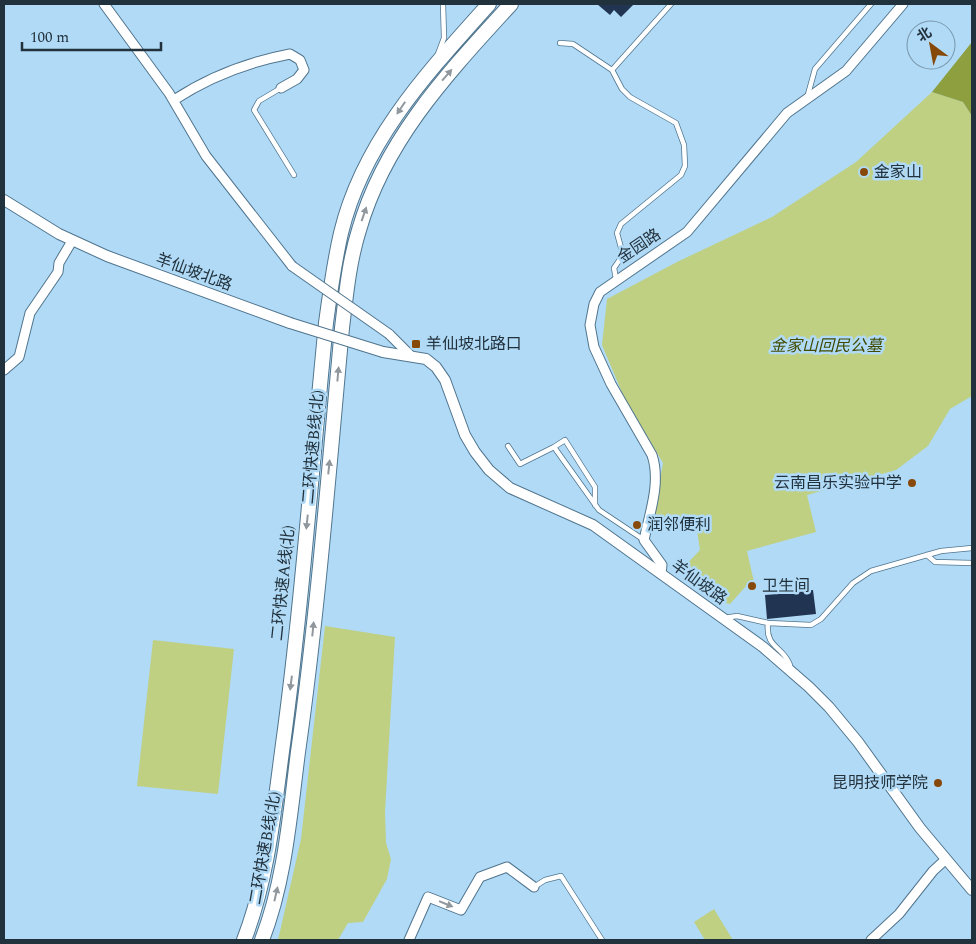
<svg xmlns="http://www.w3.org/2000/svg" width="976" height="944" viewBox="0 0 976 944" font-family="Spectral,'Noto Sans SC',serif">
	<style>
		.green { fill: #bfd083 }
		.forest { fill: #8d9f3e }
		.building { fill: #213451 }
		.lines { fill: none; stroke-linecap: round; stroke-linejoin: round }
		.service-casing { stroke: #50758e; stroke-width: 6 }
		.minor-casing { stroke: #50758e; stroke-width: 11 }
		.tertiary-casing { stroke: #50758e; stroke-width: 12 }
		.trunk-casing { stroke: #50758e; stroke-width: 16 }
		.service { stroke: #fff; stroke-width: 4.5 }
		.minor { stroke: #fff; stroke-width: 9 }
		.tertiary { stroke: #fff; stroke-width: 10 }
		.trunk { stroke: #fff; stroke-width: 14 }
		.minor-bridge-casing { stroke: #50758e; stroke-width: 11; stroke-linecap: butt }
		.tertiary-bridge-casing { stroke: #50758e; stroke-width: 12; stroke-linecap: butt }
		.minor-bridge { stroke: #fff; stroke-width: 9 }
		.tertiary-bridge { stroke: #fff; stroke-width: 10 }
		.oneway { fill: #90989e }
		.poi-dot { fill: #874909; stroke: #b1daf6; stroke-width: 2 }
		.labels { text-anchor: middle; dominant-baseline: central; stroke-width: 5; stroke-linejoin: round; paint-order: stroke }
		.poi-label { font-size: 16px; fill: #22323d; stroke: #b1daf6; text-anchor: start }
		.street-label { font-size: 16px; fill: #22323d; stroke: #b1daf6 }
		.park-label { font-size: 16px; font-style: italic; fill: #404b00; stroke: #b1daf6 }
	</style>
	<rect width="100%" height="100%" fill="#b1daf6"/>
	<path class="green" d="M932 92 963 102 972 116V396L950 409 928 446 896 470 807 495 816 532 747 551 754 582 746 586 730 604 721 602 680 571 700 550 695 517 653 519 663 463 626 402 602 345 607 299 677 262 772 217 856 162Z
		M325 626 395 637 385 812 386 843 391 859 387 879 363 922 348 923 338 940H278L301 839Z
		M153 640 234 649 218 794 137 786Z
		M714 909 731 937 733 940H705L694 922Z"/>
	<path class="forest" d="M972 42V116L963 102 932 92Z"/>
	<path class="building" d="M597 4H634L621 17 614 10 610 15Z
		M813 590 816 614 767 619 765 595Z"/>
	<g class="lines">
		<g class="service-casing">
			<path id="service" d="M560 43 573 44 612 70 622 89 630 97 676 123 684 145 685 166 681 175 621 224 617 233 623 255 614 268 616 279
				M438 54 444 38 443 4
				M612 70 671 4
				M281 88 259 101 254 110 294 175
				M807 98 815 69 871 4
				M508 446 520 464 554 447 599 510 644 540
				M554 447 565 440 595 487V505
				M927 555 935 562 972 563
				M724 618 737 616 768 623
				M789 667 790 665C783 646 765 648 768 623L811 625 821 619 853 583 871 571 941 551 972 548
				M534 887 545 880 561 876 602 940"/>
		</g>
		<g class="minor-casing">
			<path id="minor" d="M104 4 169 93 206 156 292 266
				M174 100C209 77 248 62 290 54L300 60 304 70 297 79 281 88
				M389 334 410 355
				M4 370 19 357 30 313 58 272 59 263 72 241
				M661 574 662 565 644 540C650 512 661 482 652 455L611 384 594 347 590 325 594 304 600 292 687 232 787 113 846 71 903 4
				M409 940 428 897 461 910 480 877 507 867 534 887
				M871 940 899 914 933 871 945 860"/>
		</g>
		<g class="tertiary-casing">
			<path id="tertiary" d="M4 200 59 234 107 256 290 323
				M383 352 426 359 436 367 445 380 465 435 475 452 489 470 510 488 593 525 763 647 809 687 829 707 858 742 920 828 972 890"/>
		</g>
		<g class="trunk-casing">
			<path id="trunk" d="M244 940C268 878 274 810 283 744 302 605 312 464 326 323 330 293 334 263 341 233 363 141 428 72 489 4
				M262 940C285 881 290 814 298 752 318 611 329 469 342 328 346 295 349 262 359 230 385 139 449 72 511 4"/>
		</g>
		<use href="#service" class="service"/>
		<use href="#minor" class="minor"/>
		<use href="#tertiary" class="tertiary"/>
		<use href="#trunk" class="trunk"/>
		<g class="minor-bridge-casing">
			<path id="minor-bridge" d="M292 266 389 334"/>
		</g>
		<g class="tertiary-bridge-casing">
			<path id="tertiary-bridge" d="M290 323 383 352"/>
		</g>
		<use href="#minor-bridge" class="minor-bridge"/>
		<use href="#tertiary-bridge" class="tertiary-bridge"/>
	</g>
	<defs><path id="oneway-solid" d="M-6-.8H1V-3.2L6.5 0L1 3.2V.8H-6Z" transform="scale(1.25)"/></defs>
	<g class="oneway">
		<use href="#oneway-solid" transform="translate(447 75) rotate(-49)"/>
		<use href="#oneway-solid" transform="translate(401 108) rotate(124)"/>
		<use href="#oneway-solid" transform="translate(364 214) rotate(-71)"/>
		<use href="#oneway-solid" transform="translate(338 374) rotate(-85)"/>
		<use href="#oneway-solid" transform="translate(329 467) rotate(-84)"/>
		<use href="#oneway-solid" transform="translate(307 522) rotate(96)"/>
		<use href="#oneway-solid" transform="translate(313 629) rotate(-84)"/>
		<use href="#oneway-solid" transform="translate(291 683) rotate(97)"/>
		<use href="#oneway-solid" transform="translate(276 894) rotate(-77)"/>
		<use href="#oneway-solid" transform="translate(446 904) rotate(22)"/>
	</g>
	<g class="poi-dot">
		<circle cx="864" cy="172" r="5"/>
		<rect x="411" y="339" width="10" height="10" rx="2.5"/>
		<circle cx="912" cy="483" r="5"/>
		<circle cx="637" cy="525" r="5"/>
		<circle cx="752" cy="586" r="5"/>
		<circle cx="938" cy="783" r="5"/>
	</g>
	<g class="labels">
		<g class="poi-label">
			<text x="874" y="172">金家山</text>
			<text x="426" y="344">羊仙坡北路口</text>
			<text x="902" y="483" text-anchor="end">云南昌乐实验中学</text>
			<text x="647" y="525">润邻便利</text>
			<text x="762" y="586">卫生间</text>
			<text x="928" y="783" text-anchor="end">昆明技师学院</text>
		</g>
		<g class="street-label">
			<text transform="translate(639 246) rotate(-34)">金园路</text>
			<text transform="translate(194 272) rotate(20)">羊仙坡北路</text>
			<text transform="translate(313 447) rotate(-85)">二环快速B线(北)</text>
			<text transform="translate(699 582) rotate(36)">羊仙坡路</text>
			<text transform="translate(283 583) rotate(-84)">二环快速A线(北)</text>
			<text transform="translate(265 848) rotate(-80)">二环快速B线(北)</text>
		</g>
		<g class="park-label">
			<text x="826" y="346">金家山回民公墓</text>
		</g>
	</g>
	<rect width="976" height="944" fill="none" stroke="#22323d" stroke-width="10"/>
	<g transform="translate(931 45) rotate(328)"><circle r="24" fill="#b1daf6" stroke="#7897ac"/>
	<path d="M0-4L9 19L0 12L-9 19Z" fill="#874909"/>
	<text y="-8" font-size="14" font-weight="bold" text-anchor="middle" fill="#22323d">北</text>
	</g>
	<path d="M22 42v8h139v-8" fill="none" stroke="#22323d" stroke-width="2.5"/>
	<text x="30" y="42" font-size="15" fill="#22323d" stroke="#b1daf6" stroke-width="4" paint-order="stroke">100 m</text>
</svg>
